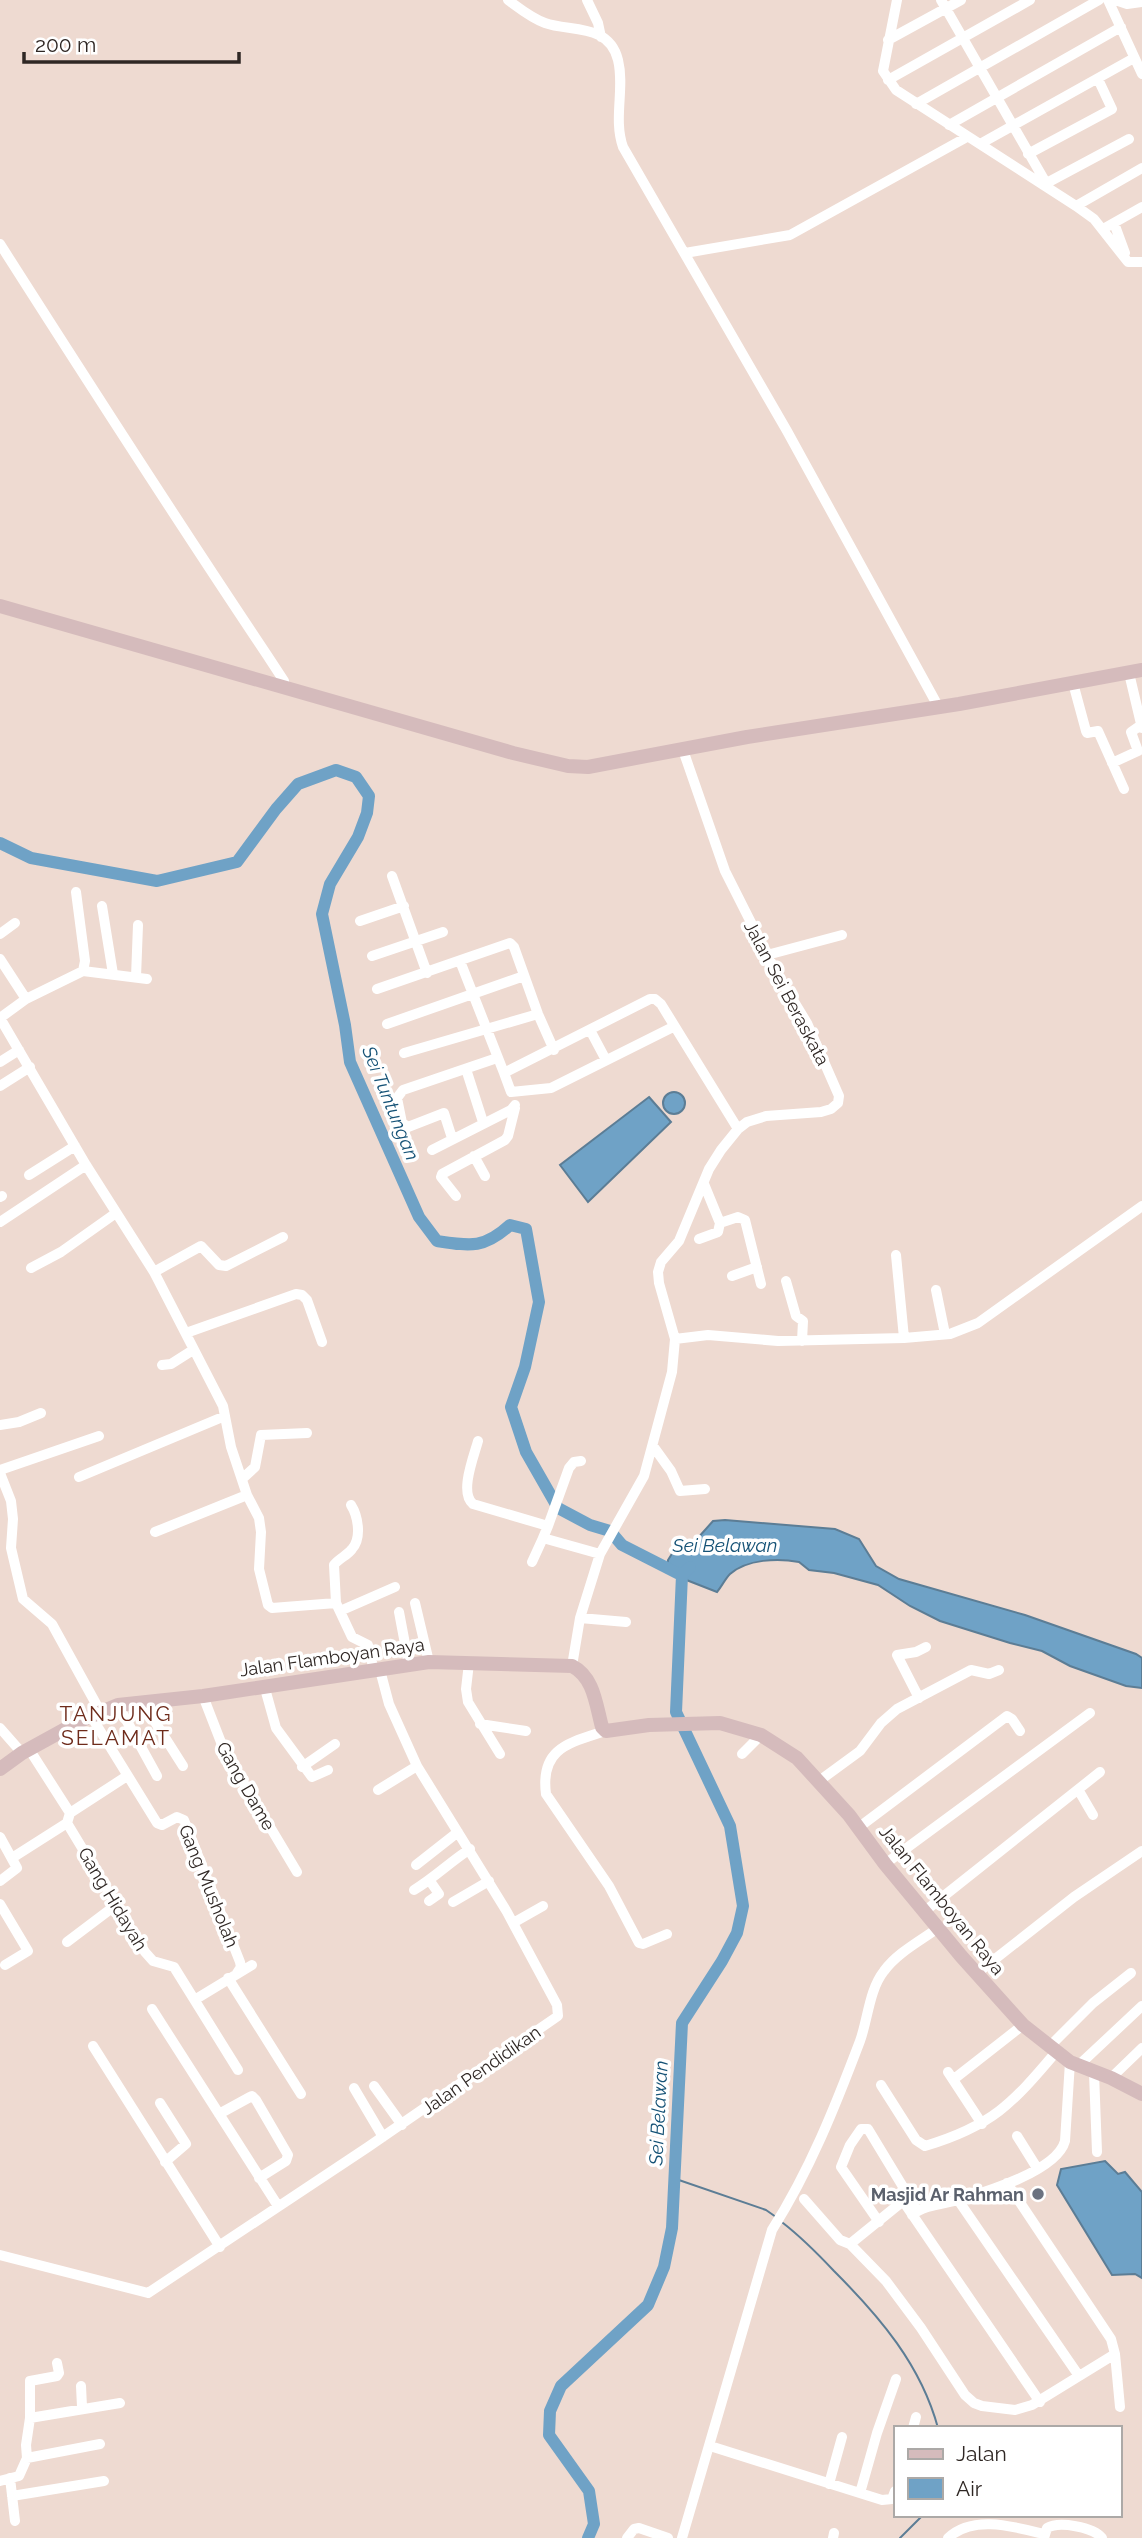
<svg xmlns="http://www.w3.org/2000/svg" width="1142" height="2538" viewBox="0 0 1142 2538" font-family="Raleway,sans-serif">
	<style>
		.water { fill: #6fa2c6; stroke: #5c7d95; stroke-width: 2 }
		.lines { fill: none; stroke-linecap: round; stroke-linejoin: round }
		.stream { stroke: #5c7d95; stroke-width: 2 }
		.river { stroke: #6fa2c6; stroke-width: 12 }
		.minor { stroke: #fff; stroke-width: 10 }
		.major { stroke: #d5bbbc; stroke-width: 14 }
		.worship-dot { fill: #6b7280; stroke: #fff; stroke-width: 2.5 }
		.labels { text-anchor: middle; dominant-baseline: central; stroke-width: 7; stroke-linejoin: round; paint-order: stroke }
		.street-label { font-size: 18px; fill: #2f2724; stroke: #fff }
		.worship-label { font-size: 18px; font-weight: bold; fill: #5b616d; stroke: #fff; text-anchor: end }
		.water-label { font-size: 19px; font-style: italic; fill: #155276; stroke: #fff }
		.quarter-label { font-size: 21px; letter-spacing: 2px; fill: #6e2b1b; stroke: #fff }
	</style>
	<rect width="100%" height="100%" fill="#eedad1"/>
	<path class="water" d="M663 1103a11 11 0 1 1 22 0a11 11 0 1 1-22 0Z
		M649 1097 671 1122 588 1202 560 1165Z
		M725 1520 835 1529 859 1539 876 1566 899 1579 1025 1615 1136 1654 1142 1658V1688L1126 1686 1070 1666 1042 1651 1010 1643 940 1621 910 1606 878 1585 834 1573 809 1570 799 1562C778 1558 747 1559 730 1574 725 1579 722 1586 717 1592L666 1572 668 1560 678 1544 697 1539 713 1521Z
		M1105 2161 1118 2174 1125 2172 1142 2192V2278L1135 2274 1112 2275 1057 2185 1061 2169Z"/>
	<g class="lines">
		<path class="stream" d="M673 2178 766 2210 776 2217
			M783 2223C801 2237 818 2254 834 2271 880 2317 921 2365 938 2428
			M900 2538 923 2515"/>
		<path class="river" d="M0 843 31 858 157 881 237 862 276 809 298 784 336 770 356 777 369 796 367 813 358 837 330 884 322 914 345 1025 350 1062 419 1217 437 1241C470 1246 484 1249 510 1225L526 1229 539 1302 525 1367 511 1407 526 1452 558 1508 590 1525 610 1531 622 1545 679 1574
			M588 2538 594 2524 589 2491 549 2435 550 2411 561 2386 648 2305 664 2267 672 2228 682 2023 722 1961 737 1933 743 1906 730 1826 676 1712 682 1575 690 1567"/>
		<path class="minor" d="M508 0C519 8 531 18 545 23 570 32 609 23 618 60 625 88 613 119 623 147L787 431 938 706
			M587 0 598 23 601 37
			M897 0 883 71 896 90 1076 206 1094 219 1128 262H1142
			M941 0 1046 183
			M1108 0 1142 74
			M1115 0 1127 4 1142 2
			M888 40 961 0
			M888 80 1030 0
			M916 104 1099 0
			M949 125 1121 27
			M980 144 1134 58
			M1028 154 1112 109 1098 79
			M1043 185 1129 139
			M1076 206 1142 168
			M1114 223 1125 253
			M1103 229 1142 207
			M0 244C88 382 176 519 267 655L284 681 285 688
			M685 253 790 235 967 137
			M1129 673 1142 728
			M1073 683 1086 731 1087 733 1098 731 1124 789
			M1112 763 1138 751 1131 732 1141 725
			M392 876 427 973
			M76 892 85 961 83 971 26 999 0 1018 86 1165 154 1272 223 1406 231 1447 247 1495 259 1518 261 1532 259 1569 268 1605 272 1608 336 1603 352 1637 368 1645 374 1671
			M102 906 113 974
			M360 921 404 906
			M0 934 15 923
			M767 955 842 935
			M372 956 443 932
			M0 959 26 999
			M460 961 504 1073
			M83 971 147 979
			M136 977 138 925
			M377 989 510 943 514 947 538 1014 554 1050
			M387 1024 524 976
			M673 1027 551 1088 511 1092 504 1073 650 999H655L661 1004 738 1129
			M590 1030 606 1060
			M404 1053 538 1014
			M0 1062 19 1050
			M466 1069 483 1122
			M0 1086 30 1067
			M452 1138 444 1113 408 1127 402 1123 397 1098 403 1090 497 1058
			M432 1150 511 1110 515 1105
			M474 1156 485 1176
			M29 1175 75 1146
			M704 1184 720 1223 738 1217 745 1220 761 1284
			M456 1196 441 1177 442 1174 505 1140 508 1136 515 1108
			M0 1197 2 1196
			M0 1222 86 1165
			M699 1239 718 1232 720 1223
			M896 1255 904 1338
			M31 1268 61 1252 116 1213
			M154 1272 201 1246 219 1265 226 1266 283 1237
			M732 1276 757 1267
			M786 1281 796 1316 803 1321 802 1341
			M936 1290 945 1334
			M186 1333 296 1294 302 1295 307 1300 322 1342
			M675 1339 708 1335 778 1341 904 1338 950 1334 978 1323 1142 1206
			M162 1365 171 1364 193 1350
			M0 1425 19 1422 41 1413
			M478 1441C474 1456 459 1493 473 1504L548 1526 543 1538 600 1554
			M653 1446 671 1471 680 1491 705 1489
			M0 1470 99 1436
			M0 1473 11 1501 13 1519 11 1548 23 1599 52 1624 100 1711
			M79 1477 225 1416
			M242 1479 255 1467 261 1435 307 1433
			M548 1526 569 1468 574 1462 581 1461
			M155 1532 247 1495
			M532 1562 543 1538
			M336 1603 334 1565C339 1558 347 1556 352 1549 362 1538 358 1516 351 1505
			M415 1603 429 1662
			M340 1611 395 1587
			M399 1612 409 1665
			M580 1618 626 1622
			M469 1663 466 1689 468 1702 500 1754
			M572 1666 580 1618 600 1554 644 1476 672 1372 675 1339 659 1283 658 1272 661 1262 679 1241 709 1169 721 1150 738 1129 747 1122 766 1116 821 1112 831 1109 838 1103 839 1096 807 1023 776 972 725 871 683 750
			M264 1685 276 1728 312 1777 328 1770
			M203 1696 224 1750 297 1872
			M919 1698 897 1655 916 1652 926 1647
			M143 1703 183 1766
			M118 1705 157 1776
			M91 1716 157 1823 162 1825 177 1817 184 1820 240 1962 241 1967 237 1973
			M480 1724 526 1731
			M0 1728 22 1753
			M605 1731C569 1743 540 1748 546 1794L609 1886 639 1943 643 1944 667 1934
			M29 1749 70 1813 67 1823 145 1952 153 1961 174 1967 238 2070
			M742 1754 761 1735
			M302 1767 335 1744
			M819 1781 860 1751 881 1723 897 1709 971 1670 989 1674 999 1670
			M378 1790 417 1766
			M1079 1791 1093 1815
			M70 1813 127 1776
			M858 1828 1007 1716 1012 1719 1020 1731
			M0 1837 17 1868 0 1881
			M12 1858 67 1823
			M885 1864 1090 1713
			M416 1865 458 1832
			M414 1890C434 1878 450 1862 470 1849
			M429 1901 439 1894 430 1881
			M453 1902 489 1881
			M0 1904 28 1951 5 1965
			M925 1911 1100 1772
			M513 1923 543 1906
			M67 1942 116 1905
			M976 1974 1074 1897 1142 1851
			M228 1978 301 2094
			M196 1999 252 1965
			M152 2009 278 2206
			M93 2046 220 2247
			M1049 2047 1093 2003 1131 1973
			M1079 2065 1142 2006
			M948 2072 982 2124
			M1094 2073 1097 2152
			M1111 2078 1142 2048
			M954 2079 1023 2025
			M881 2085 916 2140 925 2146C992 2126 1012 2104 1056 2052
			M374 2086 402 2125
			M354 2088 383 2137
			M160 2103 186 2144 165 2162
			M219 2114 250 2097 252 2096 256 2100 288 2155 286 2161 259 2178
			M1017 2136 1037 2168
			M804 2199 840 2240 850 2244 886 2281 921 2328 965 2395 974 2403 982 2406 1015 2410 1032 2405 1115 2354 1111 2339 1007 2183
			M958 2200 1079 2376
			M903 2201 1040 2402
			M912 2215C924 2205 944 2204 959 2200 986 2192 1057 2171 1065 2141L1070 2062
			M879 2222 841 2167 850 2145 861 2129H868L914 2205
			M850 2244 908 2197
			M0 2255 148 2293 368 2147 558 2016 557 2005 507 1912 417 1766 389 1704 380 1670
			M1115 2354 1120 2407
			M81 2386 82 2407
			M30 2418 120 2403
			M913 2428 916 2417
			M710 2446 882 2500 892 2499 895 2491
			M27 2458 100 2444
			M10 2478 15 2521
			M0 2481 19 2476 27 2458 26 2445 30 2418V2381L57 2376 59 2373 57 2363
			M829 2484 842 2437
			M860 2493 877 2433 896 2379
			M12 2496 104 2481
			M627 2538 634 2529 639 2528 668 2538
			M682 2538 772 2230C810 2170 835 2107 860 2041 868 2019 869 1990 884 1971 897 1953 920 1941 938 1928
			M833 2538 834 2533
			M948 2538C973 2514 1015 2527 1044 2534
			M1044 2538 1047 2528C1059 2521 1093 2527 1102 2538"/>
		<path class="major" d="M0 606 513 753 568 766 588 767 747 737 959 704 1142 670
			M0 1769 22 1753 82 1720 118 1705 203 1696 429 1662 572 1666C594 1677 596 1705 602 1727L606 1731 649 1725 720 1723 761 1735 797 1758 849 1815 885 1864 961 1956 1023 2025 1070 2062 1111 2078 1142 2094"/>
	</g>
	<circle class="worship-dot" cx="1038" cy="2194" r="7"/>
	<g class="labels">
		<g class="street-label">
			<text transform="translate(787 993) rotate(62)">Jalan Sei Beraskata</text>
			<text transform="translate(332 1657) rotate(-8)">Jalan Flamboyan Raya</text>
			<text transform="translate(246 1786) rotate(60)">Gang Dame</text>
			<text transform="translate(209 1886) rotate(68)">Gang Musholah</text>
			<text transform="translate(113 1899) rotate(59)">Gang Hidayah</text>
			<text transform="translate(942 1900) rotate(51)">Jalan Flamboyan Raya</text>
			<text transform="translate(481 2070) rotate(-35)">Jalan Pendidikan</text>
		</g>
		<g class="worship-label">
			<text x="1024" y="2194">Masjid Ar Rahman</text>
		</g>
		<g class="water-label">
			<text transform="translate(391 1103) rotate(68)">Sei Tuntungan</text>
			<text x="725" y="1545">Sei Belawan</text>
			<text transform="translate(658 2113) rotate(-87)">Sei Belawan</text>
		</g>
		<g class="quarter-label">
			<text x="116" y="1713">TANJUNG<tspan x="116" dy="24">SELAMAT</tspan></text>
		</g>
	</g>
	<rect x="894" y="2426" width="228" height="91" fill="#ffffff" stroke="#aca9a7" stroke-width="2"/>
	<rect x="908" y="2449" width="35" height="10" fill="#d5bbbc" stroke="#aca9a7" stroke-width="2"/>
	<text x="956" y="2461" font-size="21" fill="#2f2724">Jalan</text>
	<rect x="908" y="2478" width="35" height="21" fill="#6fa2c6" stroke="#aca9a7" stroke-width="2"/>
	<text x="956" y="2496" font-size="21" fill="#2f2724">Air</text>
	<path d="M24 52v10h215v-10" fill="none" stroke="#2f2724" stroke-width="3.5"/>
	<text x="35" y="52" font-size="21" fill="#2f2724" stroke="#ffffff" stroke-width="5" paint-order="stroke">200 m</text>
</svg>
